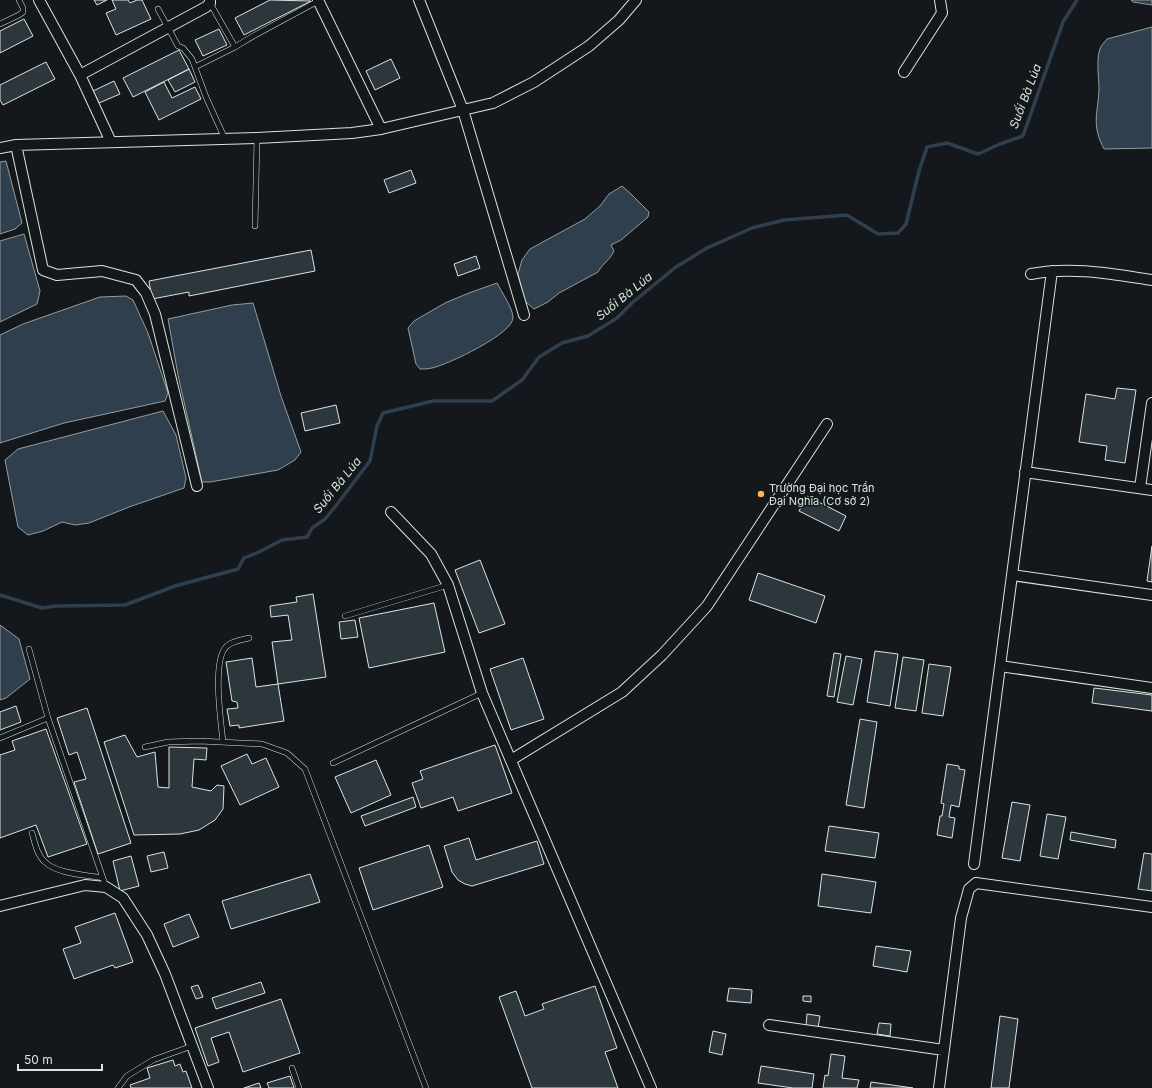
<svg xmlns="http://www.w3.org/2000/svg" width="1152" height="1088" viewBox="0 0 1152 1088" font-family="Inter,sans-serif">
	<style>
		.water { fill: #2f3f4d; stroke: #939e99 }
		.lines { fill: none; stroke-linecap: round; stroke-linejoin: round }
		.stream { stroke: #2f3f4d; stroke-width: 3.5 }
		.building { fill: #2c363c; stroke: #d8e6dc }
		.service-casing { stroke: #d8e6dc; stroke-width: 6 }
		.minor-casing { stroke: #d8e6dc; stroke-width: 12 }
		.service { stroke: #14181c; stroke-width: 5 }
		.minor { stroke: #14181c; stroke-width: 10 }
		.poi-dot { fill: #ffb74d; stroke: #14181c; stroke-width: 1.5 }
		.labels { text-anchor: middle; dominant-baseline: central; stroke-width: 3; stroke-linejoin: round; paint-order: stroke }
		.poi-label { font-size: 11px; fill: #d8e6dc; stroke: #14181c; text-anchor: start }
		.water-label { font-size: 12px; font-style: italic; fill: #d8e6dc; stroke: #14181c }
	</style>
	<rect width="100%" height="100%" fill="#14181c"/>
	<path class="water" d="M1131 0H1152V5L1133 2Z
		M1152 27V148L1104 149C1091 124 1098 114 1099 89 1099 78 1096 59 1100 49 1101 45 1105 42 1107 39Z
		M6 161 22 223 15 229 0 234V162Z
		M622 186 631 194 649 212 648 217 621 240 611 245 614 251C610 260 602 264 598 272L559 293 548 302 534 309 525 301 518 274 522 260 530 249 585 219 600 206 609 194Z
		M24 234 40 291 37 304 0 322V241Z
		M497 283C501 291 513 309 513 317 515 333 447 365 432 368 428 369 424 369 420 369L416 364 408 328 414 321 445 303 469 293Z
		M126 296 133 300 148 333 168 393 165 401 64 423 0 443V335L23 324 100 297Z
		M253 303 281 396 301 452 295 460 278 470 210 482H202L178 375 168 319 232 305Z
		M163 411 176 435 186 478 184 488 129 507 89 523 75 525 62 522 43 531 28 535 18 527 5 460 18 449Z
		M0 625 19 639 30 679 6 698 0 700Z"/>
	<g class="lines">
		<path class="stream" d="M0 595 42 608 56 606 125 605 175 586 238 569 244 558 261 551 282 540 307 537 312 528 325 519 335 507 370 461 377 426 383 413 433 401H492L522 380 539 357 562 343 588 336 617 318 633 302 676 267 707 248 752 228 784 220 847 215 878 234 898 233 906 224 919 171 927 147 947 143 978 154 1000 144 1023 136 1063 22 1077 0"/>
	</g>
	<path class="building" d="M94 0H107L97 5Z
		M112 0H128L130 3 137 0H142L151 19 116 35 106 13 116 9Z
		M270 0 311 1 244 35 235 18Z
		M24 19 33 36 0 53V31Z
		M219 29 227 45 203 56 195 40Z
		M179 50 189 69 133 97 123 78Z
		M391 59 400 78 375 90 366 71Z
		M46 62 55 79 3 105 0 100V85Z
		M189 69 195 82 175 92 168 80Z
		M114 81 120 94 99 103 93 91Z
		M164 82 172 98 195 87 201 99 159 120 145 92Z
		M411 170 416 183 389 193 384 180Z
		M311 250 315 271 189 296V292L152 299 149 281Z
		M476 256 480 268 458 276 454 264Z
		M1117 388 1136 390 1125 463 1105 460 1107 446 1079 442 1086 394 1115 399Z
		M336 405 340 423 305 431 301 413Z
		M807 496 846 516 839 531 799 511Z
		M1152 546V582L1147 581Z
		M480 560 505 624 479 633 455 570Z
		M758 573 825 596 816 623 749 600Z
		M313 594 326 677 278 684 272 642 292 640 288 615 271 617 270 606 297 602 296 597Z
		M434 603 445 652 369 668 359 618Z
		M355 620 358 637 341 639 339 622Z
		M875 651 898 654 890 706 867 702Z
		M834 653 841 654 834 697 827 696Z
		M846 656 862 659 853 705 837 702Z
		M903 657 924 660 916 711 895 708Z
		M252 658 256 687 278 684 284 721 239 728V725L230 726 227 709 238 708 237 702 232 701 226 662Z
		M523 658 544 719 511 730 490 669Z
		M929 664 951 667 943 716 922 713Z
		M1094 688 1152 695V711L1092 703Z
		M16 706 21 722 0 730V712Z
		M87 708 131 843 98 854 74 782 86 779 77 752 69 755 57 718Z
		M860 719 877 722 864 808 846 805Z
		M46 729 87 844 48 857 36 825 0 838V755L15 750 12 741Z
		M125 735 137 757 155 752 158 787 169 788V747L207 748 206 760 194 759 192 787 211 791 217 785 224 786 223 809 215 820 199 830 180 834 134 835 104 742Z
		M495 745 512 793 458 811 453 797 421 808 412 783 423 779 420 771Z
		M247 754 252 764 266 758 279 787 240 805 221 766Z
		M376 760 391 795 351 813 335 777Z
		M947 764 959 766V769L965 770 959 807 951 805 949 817 955 818 952 838 937 835 940 816H942L944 804 941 803Z
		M413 797 416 807 365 826 361 816Z
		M1012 802 1030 805 1020 861 1002 858Z
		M1047 814 1066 817 1058 859 1040 856Z
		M829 826 879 833 875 858 825 851Z
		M1071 832 1116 840 1115 848 1070 840Z
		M469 838 476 860 537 841 544 864 472 886 465 884 458 880 452 872 444 846Z
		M429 845 443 887 373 910 359 868Z
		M164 852 168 868 151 872 147 856Z
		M1144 853 1152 854V891L1138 889Z
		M131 856 139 886 120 891 113 861Z
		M310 874 320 902 231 929 222 901Z
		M822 874 876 882 871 913 818 906Z
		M115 913 133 962 115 968 113 965 74 979 63 949 81 943 75 927Z
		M189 914 199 937 173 947 164 924Z
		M876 946 911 951 907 972 873 966Z
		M261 982 265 993 216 1009 212 998Z
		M198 985 203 997 196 999 191 987Z
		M595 986 617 1048 605 1052 618 1088H532L499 997 516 991 525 1016 544 1009 542 1004Z
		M729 988 752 990 751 1003 727 1001Z
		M803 996H811V1002L803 1001Z
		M281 999 300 1053 243 1072 229 1032 211 1038 219 1062 208 1066 195 1028Z
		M807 1014 820 1016 818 1028 806 1026Z
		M1000 1016 1018 1019 1009 1088H991Z
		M879 1023 891 1024 890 1036 877 1034Z
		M713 1031 726 1034 722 1055 709 1052Z
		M831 1054 845 1056 842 1078 859 1080 857 1088H823L825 1075 828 1076Z
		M173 1060 175 1066 180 1064 183 1072 186 1071 192 1088H131L130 1085 150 1078 147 1068Z
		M761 1066 814 1074 812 1088H793L758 1083Z
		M290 1076 294 1088H269L267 1083Z
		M871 1082 913 1088H870Z
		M259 1083 261 1088H244Z"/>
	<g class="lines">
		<g class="service-casing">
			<path id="service" d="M210 3 235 47 255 35 318 1
				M158 9 178 46 183 48 192 59 206 97 225 139
				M0 24 19 15 23 12V8L19 0
				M195 67 235 47
				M255 226 257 138
				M345 616 448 585
				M29 649 48 718 106 887
				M0 738 48 718
				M223 742C221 722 212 661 226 647 231 641 242 640 249 638
				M145 747 168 742 199 741 262 744 287 753 305 769 426 1088
				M333 763 482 693
				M32 833C35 843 37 855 45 862 57 874 87 875 103 878
				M292 1068 299 1088
				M118 1088 127 1076 153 1060 192 1046"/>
		</g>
		<g class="minor-casing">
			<path id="minor" d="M39 0 80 75 111 142
				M318 0 381 129
				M419 0 463 110 524 315
				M904 72 942 13 940 0
				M80 75 206 7 210 3V0
				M16 145 43 270 57 275 102 271 136 280 146 293 155 314 197 486
				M0 148 16 145 257 138 352 133 381 129 493 103 534 82 589 46 619 20 636 0
				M1031 274C1071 266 1112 274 1152 280
				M1025 472 1152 490
				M1140 488 1152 403
				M391 512 431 554 448 585 482 693 651 1088
				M1012 575 1152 595
				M1000 666 1152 688
				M511 760 622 692 662 655 707 606 827 424
				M974 864 1052 271
				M0 906 85 885 106 887 123 898 147 935 165 974 208 1088
				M769 1025 944 1050
				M939 1088 961 918 969 889 976 883 1152 907"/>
		</g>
		<use href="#service" class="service"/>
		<use href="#minor" class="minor"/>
	</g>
	<circle class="poi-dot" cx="761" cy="494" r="4"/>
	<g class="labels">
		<g class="poi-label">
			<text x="769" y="488">Trường Đại học Trần<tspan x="769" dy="13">Đại Nghĩa (Cơ sở 2)</tspan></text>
		</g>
		<g class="water-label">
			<text transform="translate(1025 96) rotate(-69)">Suối Bà Lúa</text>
			<text transform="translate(624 296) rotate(-39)">Suối Bà Lúa</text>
			<text transform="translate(337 485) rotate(-51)">Suối Bà Lúa</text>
		</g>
	</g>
	<path d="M18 1064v6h84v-6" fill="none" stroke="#d8e6dc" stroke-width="2"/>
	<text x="24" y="1064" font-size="12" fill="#d8e6dc" stroke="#14181c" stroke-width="3" paint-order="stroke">50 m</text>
</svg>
